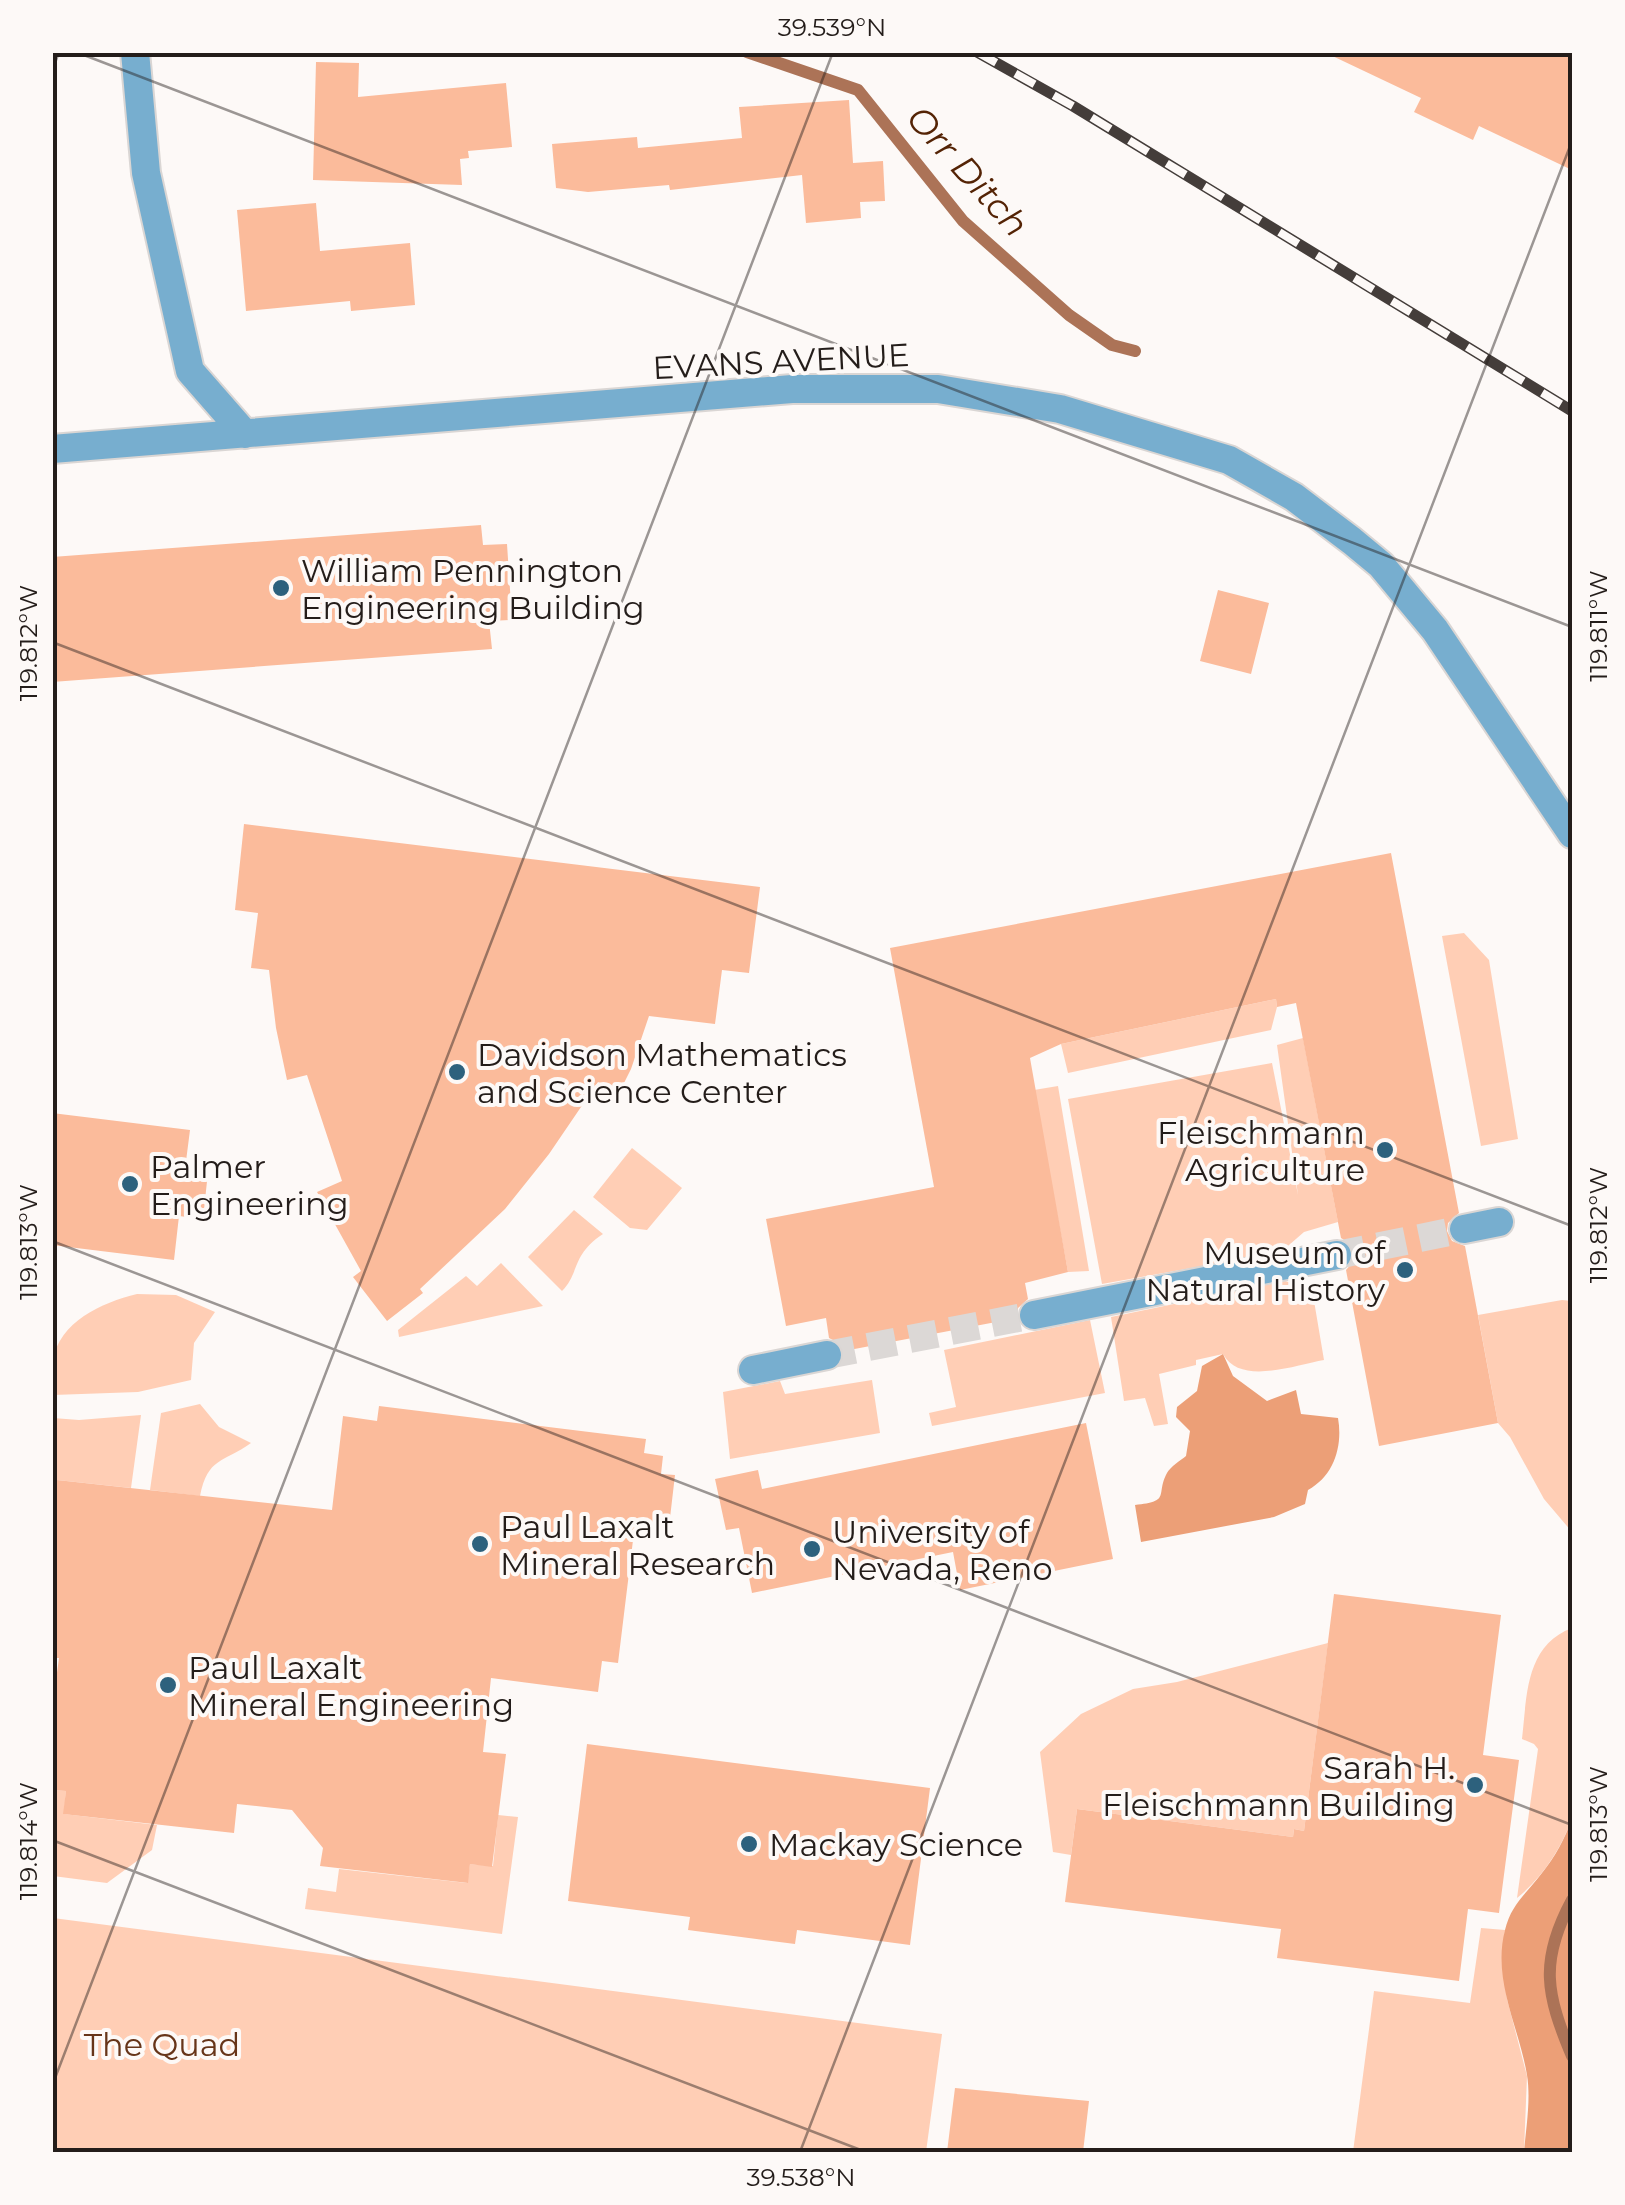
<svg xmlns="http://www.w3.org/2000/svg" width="1625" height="2205" viewBox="0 0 1625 2205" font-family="Montserrat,sans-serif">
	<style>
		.green { fill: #ffceb5 }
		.forest { fill: #ec9f77 }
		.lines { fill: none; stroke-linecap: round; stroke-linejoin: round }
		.stream { stroke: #ac7357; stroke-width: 12 }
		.building { fill: #fbbb9b }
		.pedestrian-tunnel { stroke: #dcd8d6; stroke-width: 28; stroke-dasharray: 28 14; stroke-linecap: butt }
		.pedestrian-casing { stroke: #dad6d4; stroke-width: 32 }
		.tertiary-casing { stroke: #dad6d4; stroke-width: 32 }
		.pedestrian { stroke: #77aecf; stroke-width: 28 }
		.tertiary { stroke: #77aecf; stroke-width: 28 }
		.rail-casing { stroke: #443d3a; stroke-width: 11 }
		.rail { stroke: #fdf9f7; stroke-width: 8; stroke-dasharray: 22; stroke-linecap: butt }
		.ticks { fill: none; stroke: #241d1a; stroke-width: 2.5; stroke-opacity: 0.45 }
		.poi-dot { fill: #2d617d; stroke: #fdf9f7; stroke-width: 4 }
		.labels { text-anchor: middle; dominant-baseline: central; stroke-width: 8; stroke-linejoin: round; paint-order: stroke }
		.street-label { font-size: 32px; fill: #241d1a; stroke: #fdf9f7 }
		.poi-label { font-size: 32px; fill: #241d1a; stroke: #fdf9f7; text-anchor: start }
		.park-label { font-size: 32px; fill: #673519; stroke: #fdf9f7 }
		.water-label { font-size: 35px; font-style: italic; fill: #542305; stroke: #fdf9f7 }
		.neatline { fill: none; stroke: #241d1a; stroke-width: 4 }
		.ticks-label { font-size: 25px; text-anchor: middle; fill: #241d1a }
	</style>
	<rect width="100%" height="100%" fill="#fdf9f7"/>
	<path class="green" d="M1464 933 1489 960 1518 1139 1481 1146 1442 936Z
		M1276 999 1277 1007 1271 1030 1068 1073 1061 1044Z
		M1303 1038 1338 1222 1304 1232 1281 1252 1102 1284 1068 1099 1272 1063 1298 1195 1277 1045Z
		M1058 1086 1089 1271 1068 1272 1034 1090Z
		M632 1148 682 1188 647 1230 630 1228 593 1197Z
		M574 1210 603 1234C571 1255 580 1273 562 1291L528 1257Z
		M501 1263 543 1306 399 1337 398 1330 466 1276 477 1286Z
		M1285 1281 1312 1289 1324 1360C1295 1365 1240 1386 1223 1354L1196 1360V1365L1159 1374 1168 1424 1154 1426 1145 1398 1124 1401 1111 1317Z
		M137 1294 176 1295 215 1312 194 1343 191 1380 138 1392 53 1395C52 1385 51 1373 52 1362 60 1321 101 1303 137 1294Z
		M1562 1300 1572 1301V1532L1544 1499 1510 1437 1498 1423 1478 1315Z
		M1090 1320 1105 1393 932 1426 929 1413 956 1407 944 1350Z
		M872 1380 880 1433 730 1459 723 1392 780 1381 785 1394Z
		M200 1404 219 1427 251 1443C223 1463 208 1457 200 1496L150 1490 161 1413Z
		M141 1415 131 1488 57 1480 53 1519V1418L79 1420Z
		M1572 1628V1819C1560 1850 1543 1877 1517 1898L1538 1749 1534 1744 1522 1739C1527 1696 1525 1646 1572 1628Z
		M1328 1643 1304 1831 1294 1829 1293 1837 1077 1809 1071 1855 1053 1852 1040 1752 1081 1714 1133 1689 1177 1682Z
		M53 1790 66 1791 64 1814 157 1825 152 1850 107 1883 53 1876Z
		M498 1815 518 1817 502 1934 305 1909 308 1888 336 1892 339 1869 467 1883 470 1864 493 1866Z
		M53 1918 942 2034 926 2152H53Z
		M1481 1928 1505 1930 1502 1958 1507 1999 1527 2076 1524 2152H1353L1374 1991 1470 2003Z"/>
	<path class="forest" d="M1223 1354 1233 1376 1267 1401 1296 1390 1301 1414 1338 1418C1343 1446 1334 1476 1308 1490L1305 1504 1274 1517 1141 1542 1135 1505C1172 1501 1155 1495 1167 1473 1170 1467 1181 1460 1186 1456L1190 1431 1176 1417 1177 1407 1197 1391 1202 1366Z
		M1572 1819V2152H1524C1526 2128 1531 2100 1527 2075 1519 2027 1492 1980 1505 1930 1511 1904 1527 1893 1542 1873 1555 1857 1565 1838 1572 1819Z"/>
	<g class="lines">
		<path class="stream" d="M747 52 858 90 963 221 1069 315 1112 345 1135 351
			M1572 1900C1539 1961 1546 1994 1572 2056"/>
	</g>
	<path class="building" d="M1324 52H1572V170L1479 126 1473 140 1414 112 1421 98Z
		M316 62 359 63 358 97 506 83 512 147 468 151 469 158 460 159 462 185 313 180Z
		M849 100 853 163 883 161 885 201 860 202 861 218 806 223 802 175 670 190 669 185 588 192 556 188 552 144 637 137 638 148 742 138 739 107Z
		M316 203 320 251 410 243 415 305 351 311 350 301 246 311 237 210Z
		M481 525 483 545 507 544 512 620 489 621 492 649 52 682V557Z
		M1218 590 1269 603 1251 674 1200 661Z
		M244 824 760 887 749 973 722 970 715 1024 649 1016 631 1069 620 1091 598 1082 549 1154 505 1209 420 1289 423 1293 387 1321 353 1277 361 1271 317 1192 342 1181 307 1075 287 1080 276 1028 269 970 251 968 258 913 235 910Z
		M1391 853 1459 1213 1448 1223 1447 1231 1452 1241 1465 1246 1498 1423 1379 1446 1346 1270 1353 1262 1354 1251 1349 1243 1341 1238 1296 1003 1277 1007 1276 999 1061 1044 1030 1058 1068 1272 1025 1283 1028 1299 1018 1308 1017 1318 844 1351 839 1343 829 1338 826 1318 786 1326 766 1219 934 1187 890 948Z
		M52 1113 190 1130 185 1169 208 1172 203 1219 179 1216 174 1260 52 1245Z
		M379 1406 646 1439 644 1453 663 1456 661 1474 675 1475 668 1535 634 1532 618 1663 602 1661 598 1692 491 1678 483 1752 506 1754 492 1867 470 1864 468 1883 320 1866 323 1848 292 1810 237 1804 234 1833 63 1814 66 1791 52 1790V1709L59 1658H52V1583L57 1540H52V1519L57 1480 332 1510 343 1416 377 1421Z
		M1086 1423 1113 1559 960 1590 953 1552 752 1593 739 1528 726 1530 715 1479 758 1470 762 1489Z
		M1334 1594 1501 1615 1483 1755 1519 1760 1499 1913 1468 1909 1459 1981 1277 1958 1281 1929 1065 1902 1077 1809 1293 1837 1294 1829 1304 1831Z
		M587 1744 930 1788 910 1945 797 1930 795 1944 688 1930 690 1917 568 1901Z
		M955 2088 1089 2101 1083 2152H947Z"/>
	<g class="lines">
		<path class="pedestrian-tunnel" d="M1337 1255 1464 1229
			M827 1355 1034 1315"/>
		<g class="pedestrian-casing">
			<path id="pedestrian" d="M1464 1229 1499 1222
				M1034 1315 1337 1255
				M753 1370 827 1355"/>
		</g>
		<g class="tertiary-casing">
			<path id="tertiary" d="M135 52 146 173 190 371 245 434
				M52 449 792 389H938L1060 409 1229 460 1294 497 1352 541 1381 565 1435 630 1572 834"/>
		</g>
		<use href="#pedestrian" class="pedestrian"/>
		<use href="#tertiary" class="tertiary"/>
		<g class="rail-casing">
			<path id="rail" d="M977 52 1073 106 1572 411"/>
		</g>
		<use href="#rail" class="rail"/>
	</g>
	<path class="ticks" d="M76 52 1572 627M52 71 59 52M52 642 1572 1226M52 1241 1572 1825M52 1840 866 2152M52 2086 833 52M800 2152 1572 141"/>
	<g class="poi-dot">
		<circle cx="281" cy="588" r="10"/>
		<circle cx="457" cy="1072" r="10"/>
		<circle cx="1385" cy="1150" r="10"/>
		<circle cx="130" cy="1184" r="10"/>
		<circle cx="1405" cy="1270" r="10"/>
		<circle cx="480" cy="1544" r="10"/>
		<circle cx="812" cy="1549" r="10"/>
		<circle cx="168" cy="1685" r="10"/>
		<circle cx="1475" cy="1785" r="10"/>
		<circle cx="749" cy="1844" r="10"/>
	</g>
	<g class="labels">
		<g class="street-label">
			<text transform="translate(781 361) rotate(-3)">EVANS AVENUE</text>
		</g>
		<g class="poi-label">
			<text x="301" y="570">William Pennington<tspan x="301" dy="37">Engineering Building</tspan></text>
			<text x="477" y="1054">Davidson Mathematics<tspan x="477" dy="37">and Science Center</tspan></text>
			<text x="1365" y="1132" text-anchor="end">Fleischmann<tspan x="1365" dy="37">Agriculture</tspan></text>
			<text x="150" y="1166">Palmer<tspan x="150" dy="37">Engineering</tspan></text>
			<text x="1385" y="1252" text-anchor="end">Museum of<tspan x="1385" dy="37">Natural History</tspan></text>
			<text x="500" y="1526">Paul Laxalt<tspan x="500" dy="37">Mineral Research</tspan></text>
			<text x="832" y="1531">University of<tspan x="832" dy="37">Nevada, Reno</tspan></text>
			<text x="188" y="1667">Paul Laxalt<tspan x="188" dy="37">Mineral Engineering</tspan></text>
			<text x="1455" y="1767" text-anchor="end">Sarah H.<tspan x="1455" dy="37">Fleischmann Building</tspan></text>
			<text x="769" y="1844">Mackay Science</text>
		</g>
		<g class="park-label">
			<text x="162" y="2044">The Quad</text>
		</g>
		<g class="water-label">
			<text transform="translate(968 171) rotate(48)">Orr Ditch</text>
		</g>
	</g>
	<rect width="1625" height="2205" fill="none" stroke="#fdf9f7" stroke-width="110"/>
	<rect x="55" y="55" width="1515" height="2095" class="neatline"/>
	<g class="ticks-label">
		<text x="832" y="36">39.539°N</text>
		<text transform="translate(1598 626) rotate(-90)" y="9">119.811°W</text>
		<text transform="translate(28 643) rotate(-90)" y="9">119.812°W</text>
		<text transform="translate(1598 1225) rotate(-90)" y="9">119.812°W</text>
		<text transform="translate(28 1242) rotate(-90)" y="9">119.813°W</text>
		<text transform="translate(1598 1824) rotate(-90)" y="9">119.813°W</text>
		<text transform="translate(28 1841) rotate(-90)" y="9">119.814°W</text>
		<text x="801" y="2186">39.538°N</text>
	</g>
</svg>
